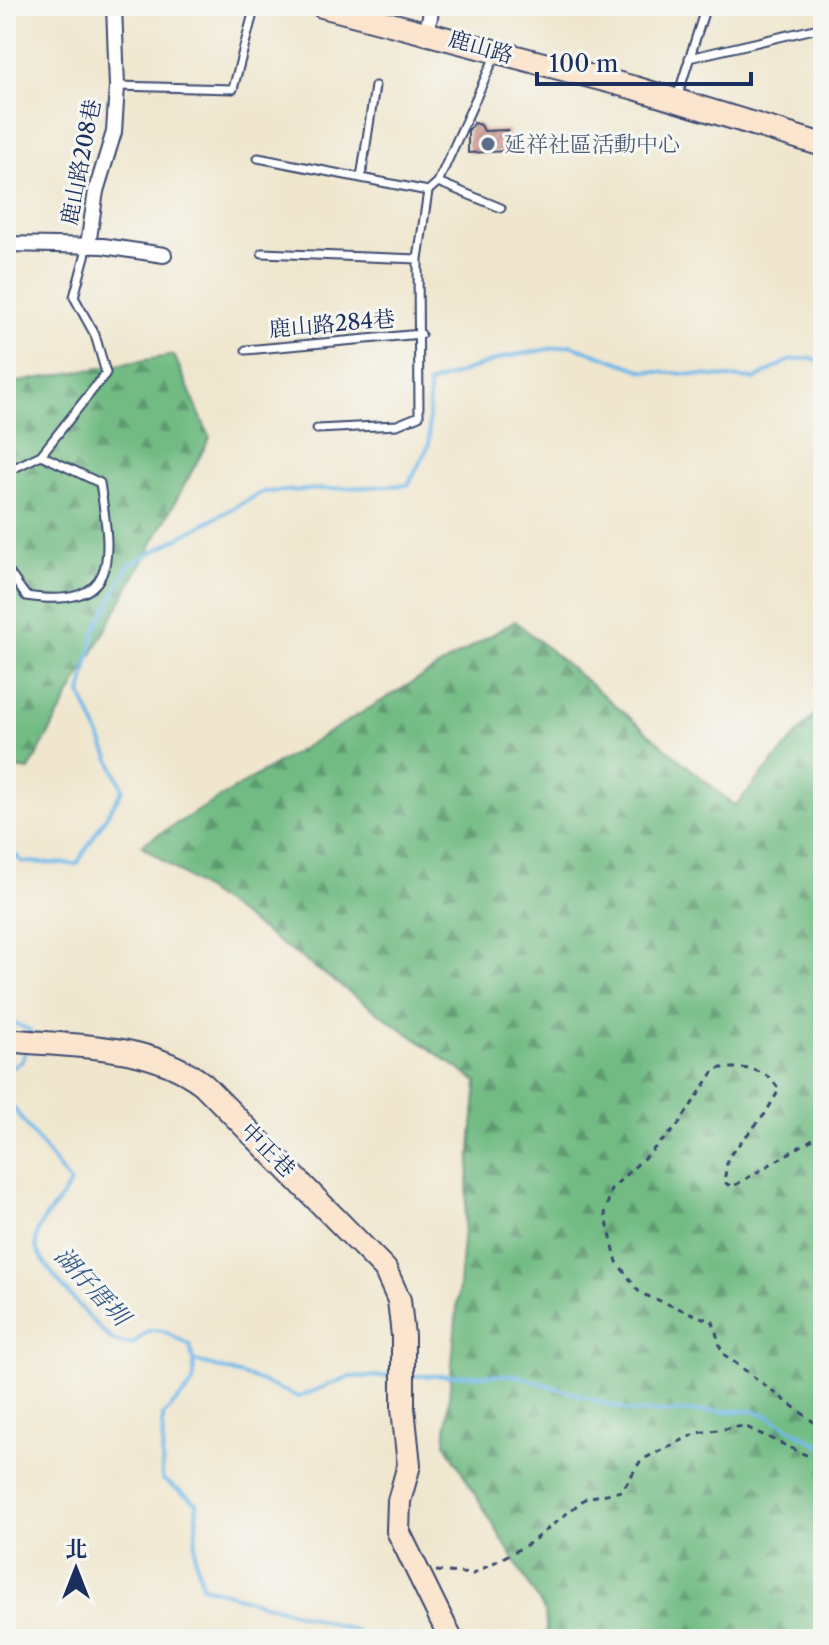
<svg xmlns="http://www.w3.org/2000/svg" width="829" height="1645" viewBox="0 0 829 1645" font-family="'Libre Caslon Text','Noto Serif TC',serif">
	<style>
		.forest { fill: url(#forest-firs); stroke: #467671; stroke-width: 2 }
		.lines { fill: none; stroke-linecap: round; stroke-linejoin: round }
		.stream { stroke: #70b8e8; stroke-width: 4 }
		.building { fill: url(#building-hatch) }
		.lane-casing { stroke: #3b4a6f; stroke-width: 11 }
		.street-casing { stroke: #3b4a6f; stroke-width: 18 }
		.secondary-casing { stroke: #3b4a6f; stroke-width: 26 }
		.path { stroke: #3b4a6f; stroke-width: 3; stroke-dasharray: 6 6; stroke-linecap: butt }
		.lane { stroke: #fff; stroke-width: 7 }
		.street { stroke: #fff; stroke-width: 14 }
		.secondary { stroke: #fce5cf; stroke-width: 22 }
		.service-dot { fill: #5c6f8a; stroke: #f6f6f2; stroke-width: 3 }
		.labels { text-anchor: middle; dominant-baseline: central; stroke-width: 6; stroke-linejoin: round; paint-order: stroke }
		.street-label { font-size: 22px; fill: #1b2f5e; stroke: #f6f6f2 }
		.service-label { font-size: 22px; fill: #4e5e75; stroke: #f6f6f2; text-anchor: start }
		.water-label { font-size: 24px; font-style: italic; fill: #355887; stroke: #f6f6f2 }
	</style>
	<defs>
		<pattern id="forest-firs" width="22" height="20" patternUnits="userSpaceOnUse" patternTransform="scale(2)"><rect width="22" height="20" fill="#72bc84"/><path d="M5 1l3.5 6h-7zM16 11l3.5 6h-7z" fill="#5d996f"/></pattern>
		<pattern id="building-hatch" width="6" height="6" patternUnits="userSpaceOnUse" patternTransform="scale(2)"><rect width="6" height="6" fill="#cc958e"/><path d="M-1 1l2-2M0 6l6-6M5 7l2-2" fill="none" stroke="#a57a77"/></pattern>
	</defs>
	<rect width="100%" height="100%" fill="#f6f6f2"/>
	<filter id="ink" filterUnits="userSpaceOnUse"><feTurbulence type="fractalNoise" baseFrequency=".0125" numOctaves="2"/><feDisplacementMap in="SourceGraphic" scale="16" xChannelSelector="R" yChannelSelector="G"/><feConvolveMatrix kernelMatrix="1 2 1 2 8 2 1 2 1" color-interpolation-filters="sRGB"/></filter>
	<filter id="wash" filterUnits="userSpaceOnUse"><feTurbulence type="fractalNoise" baseFrequency=".006" numOctaves="4" result="noise"/><feDisplacementMap in="SourceGraphic" scale="32" xChannelSelector="R" yChannelSelector="G"/><feGaussianBlur stdDeviation="1.8" result="paint"/><feColorMatrix in="noise" values="0 0 0 0 0 0 0 0 0 0 0 0 0 0 0 0 0 1.4 0 .05"/><feComposite in="paint" operator="in"/></filter>
	<g filter="url(#wash)">
		<rect width="100%" height="100%" fill="#efe6cd"/>
		<path class="forest" d="M174 355 210 438 29 770 6 767V384Z
			M515 621 735 806 823 705V1639H547L545 1612 445 1443 477 1082 141 845Z"/>
		<g class="lines">
			<path class="stream" d="M6 847 23 862 77 864 123 789 81 694 95 631 129 565 263 492 408 485 429 445V384L505 357 571 345 644 371 755 379 790 360 809 358 823 363
				M6 1020 30 1030 29 1034
				M6 1071 22 1061 25 1051
				M6 1098 70 1183C62 1205 34 1219 36 1246 36 1259 102 1334 114 1341 118 1343 127 1343 132 1344L150 1330 163 1331 190 1345C201 1394 190 1383 163 1416L162 1479 197 1503 195 1557 202 1586 354 1630 365 1639
				M195 1361 252 1378 299 1397 348 1377 395 1376
				M412 1376 515 1375 633 1412 752 1411 765 1414 823 1447"/>
		</g>
		<g id="blocks">
			<path class="building" d="M474 123 481 125 484 131 508 130V151L468 153V131Z"/>
		</g>
	</g>
	<g filter="url(#ink)">
		<use href="#blocks" fill-opacity="0" stroke="#3b4a6f" stroke-width="2"/>
		<g class="lines">
			<g class="lane-casing">
				<path id="lane" d="M689 58 823 27
					M117 86 233 89 255 6
					M677 98 706 6
					M258 158 428 191
					M361 178 375 86
					M438 182 501 208
					M262 253 418 259
					M246 350 421 334
					M317 429 397 425 419 416 418 259 428 191 438 182 496 54
					M6 472 41 455 106 373 95 335 74 297 88 245
					M6 568 26 596C124 611 110 551 100 483L41 455
					M815 678 823 670"/>
			</g>
			<g class="street-casing">
				<path id="street" d="M427 32 432 6
					M6 244 103 246 164 255
					M88 245 96 191 114 132 117 86 114 6"/>
			</g>
			<g class="secondary-casing">
				<path id="secondary" d="M322 6 635 88 823 145
					M6 1040C73 1047 148 1042 203 1084L385 1269 399 1300 403 1336V1408L409 1465 399 1501 398 1531 451 1639"/>
			</g>
			<path class="path" d="M6 36 15 6
				M823 1133 732 1187 724 1182 728 1157 765 1114 779 1090C765 1065 742 1068 716 1068L676 1128 611 1189 605 1214 617 1262 640 1293 713 1322 722 1353 823 1429
				M436 1571 473 1574 530 1543 586 1498 622 1491 641 1460 697 1433 744 1426 823 1463"/>
			<use href="#lane" class="lane"/>
			<use href="#street" class="street"/>
			<use href="#secondary" class="secondary"/>
		</g>
	</g>
	<circle class="service-dot" cx="488" cy="144" r="8"/>
	<g class="labels">
		<g class="street-label">
			<text transform="translate(481 47) rotate(16)">鹿山路</text>
			<text transform="translate(81 162) rotate(-79)">鹿山路208巷</text>
			<text transform="translate(332 324) rotate(-5)">鹿山路284巷</text>
			<text transform="translate(268 1150) rotate(45)">中正巷</text>
		</g>
		<g class="service-label">
			<text x="504" y="144">延祥社區活動中心</text>
		</g>
		<g class="water-label">
			<text transform="translate(92 1286) rotate(47)">湖仔厝圳</text>
		</g>
	</g>
	<rect width="829" height="1645" fill="none" stroke="#f6f6f2" stroke-width="32"/>
	<g transform="translate(76 1569)" stroke="#f6f6f2" stroke-width="6" paint-order="stroke">
	<path d="M0-6L14 30L0 20L-14 30Z" fill="#1b2f5e"/>
	<text y="-12" font-size="22" font-weight="bold" text-anchor="middle" fill="#1b2f5e">北</text>
	</g>
	<path d="M537 72v12h214v-12" fill="none" stroke="#1b2f5e" stroke-width="4"/>
	<text x="549" y="72" font-size="24" fill="#1b2f5e" stroke="#f6f6f2" stroke-width="6" paint-order="stroke">100 m</text>
</svg>
